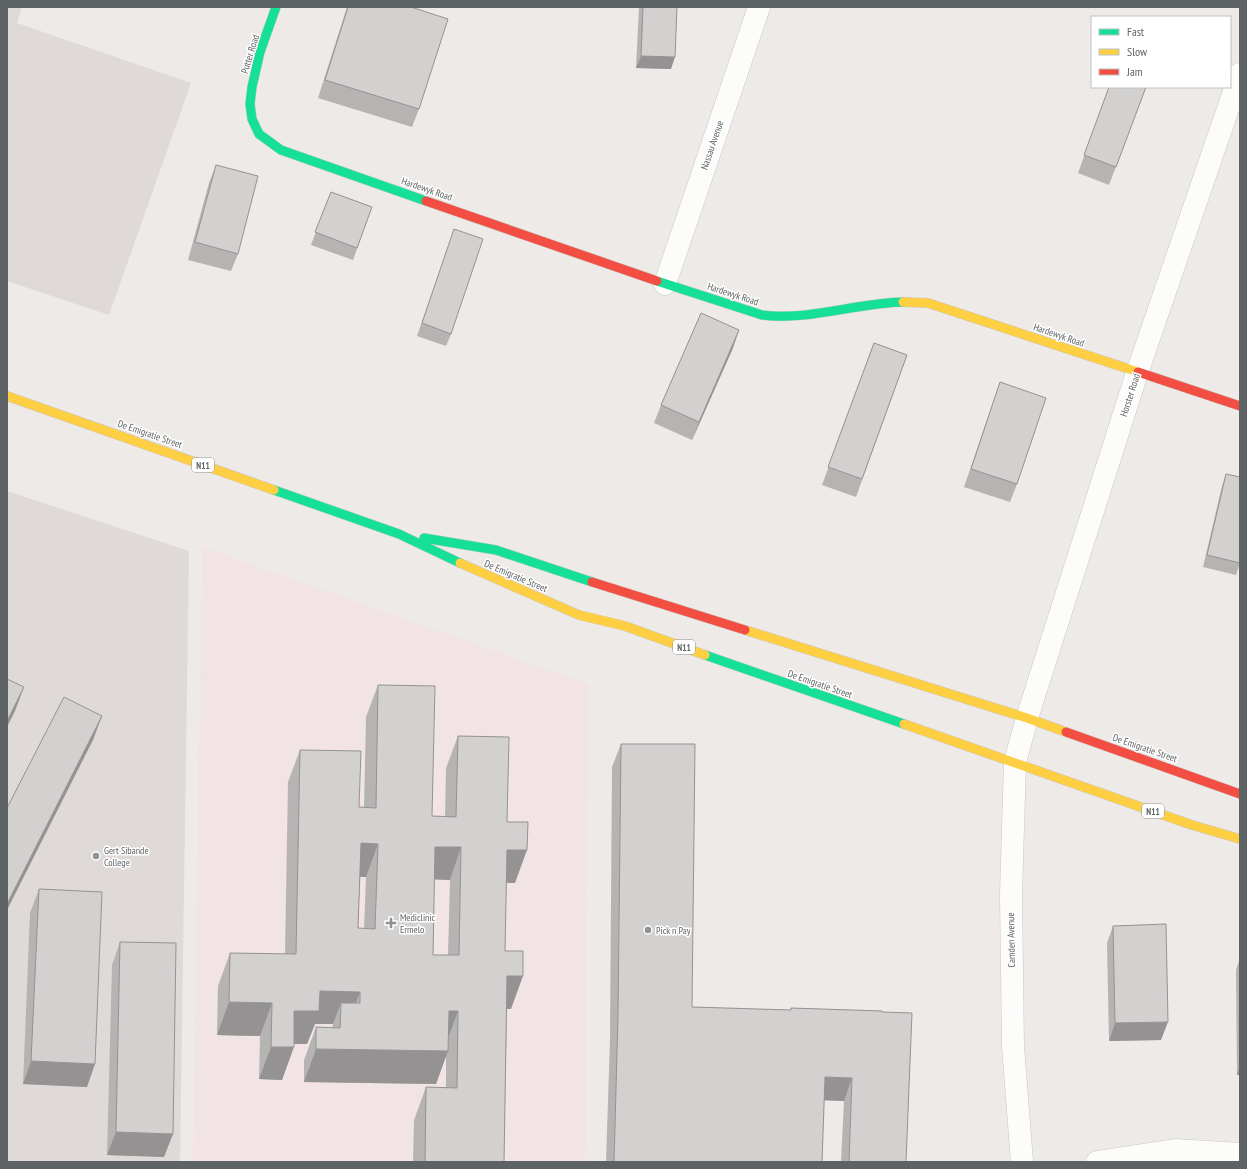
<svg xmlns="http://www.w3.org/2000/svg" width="1247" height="1169" viewBox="0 0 1247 1169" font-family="'PT Sans Narrow',sans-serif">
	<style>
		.education { fill: #dfdad7 }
		.medical { fill: #f2e3e4 }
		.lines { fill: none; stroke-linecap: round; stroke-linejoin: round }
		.street-casing { stroke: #c9c8c8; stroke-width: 23 }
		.fast-casing { stroke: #c9c8c8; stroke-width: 10 }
		.slow-casing { stroke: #c9c8c8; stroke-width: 10 }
		.jam-casing { stroke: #c9c8c8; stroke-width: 10 }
		.street { stroke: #fcfcfb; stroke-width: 22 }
		.fast { stroke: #16e098; stroke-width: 9 }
		.slow { stroke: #ffcf43; stroke-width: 9 }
		.jam { stroke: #f24e42; stroke-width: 9 }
		.wall { fill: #b5b4b3; fill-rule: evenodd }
		.shaded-wall { fill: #949292 }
		.building { fill: #d3d1d0; stroke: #949292; fill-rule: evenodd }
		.poi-dot { fill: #8f9292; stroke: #fff; stroke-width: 1.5 }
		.labels { text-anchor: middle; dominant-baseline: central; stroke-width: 3; stroke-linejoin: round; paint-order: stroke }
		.shield { fill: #fff; stroke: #8e9293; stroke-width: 1 }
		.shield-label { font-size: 9px; font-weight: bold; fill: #5d6365 }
		.street-label { font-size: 10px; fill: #5d6365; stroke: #fff }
		.poi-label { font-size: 10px; fill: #5d6365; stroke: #fff; text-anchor: start }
	</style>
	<rect width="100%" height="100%" fill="#edeae7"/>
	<path class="education" d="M7 7H22L17 23 191 83 109 315 7 281Z
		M7 491 189 551 180 1162H7Z"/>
	<path class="medical" d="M202 547 588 684 585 1162H193Z"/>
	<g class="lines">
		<g class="street-casing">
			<path id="street" d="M665 284 759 7
				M1022 1162 1013 1046 1011 895 1015 762 1027 718 1137 373 1240 74
				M1097 1162 1175 1150 1240 1154"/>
		</g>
		<g class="fast-casing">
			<path id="fast" d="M276 7 260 52 252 87 250 104 252 119 259 134 281 150 426 201
				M657 281 762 315C810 321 855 303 903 302
				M274 490 399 534 460 563
				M424 538 496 550 592 582
				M705 655 904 724"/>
		</g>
		<g class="slow-casing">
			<path id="slow" d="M903 302 928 303 1138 372
				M7 396 274 490
				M460 563 579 615 625 626 705 655
				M745 630 1027 718 1066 732
				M904 724 1192 825 1240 839"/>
		</g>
		<g class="jam-casing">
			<path id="jam" d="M426 201 657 281
				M1138 372 1240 406
				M592 582 745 630
				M1066 732 1240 794"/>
		</g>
		<use href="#street" class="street"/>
		<use href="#fast" class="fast"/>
		<use href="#slow" class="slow"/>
		<use href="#jam" class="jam"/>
	</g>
	<path class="wall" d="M347 7H411L419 109 412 127 318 98Z
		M639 7H677L671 69 636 68Z
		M1109 87H1146L1109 185 1078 173Z
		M216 165 238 254 231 271 188 260 209 183Z
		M331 192 372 207 353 260 311 245Z
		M454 229 451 334 446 346 417 336Z
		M874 343 907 355 856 497 822 485Z
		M733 348 692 440 654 423 661 405Z
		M1000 382 1017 484 1010 502 964 487Z
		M1226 474 1240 477V563L1236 575 1203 567 1222 486Z
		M378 685 432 816 445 817 446 768 458 736 507 822 515 883H506L505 951 511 1009H507L504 1162H413L414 1120 426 1087H446V1056L436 1084 304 1082V1060L316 1027 332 1028 333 1024H315L307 1044H294L282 1080 259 1079 260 1036 217 1035 218 986 230 953 285 954 288 782 300 750 359 807 364 808 366 717ZM360 877H366L364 929 358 928ZM434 879 450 880 448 955H433Z
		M621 744 692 1007 790 1010 791 1008 882 1011 906 1162H841L844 1101 824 1100 822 1162H606L610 1039 612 767Z
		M39 889 87 1087 23 1084 30 913Z
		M1113 926 1161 1040 1109 1041 1107 943Z
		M120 942 164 1157 107 1155 112 965Z
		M1240 958V1075H1237L1236 970Z"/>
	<path class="shaded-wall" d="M641 56 675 57 671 69 636 68Z
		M739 330 733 348 692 440 699 422Z
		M24 687 15 711 7 727V721Z
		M102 716 93 740 7 910V904Z
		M361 843 378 844 366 877 349 876Z
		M435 847H461L450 880 423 879Z
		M507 850H527L515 883 495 882Z
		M507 976H523L511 1009 495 1008Z
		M320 991 360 992 348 1024 341 1003 333 1024H315L307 1044H283L294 1011Z
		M229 1002 272 1003 260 1036 217 1035Z
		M449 1011H458L446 1044Z
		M1168 1022 1161 1040 1109 1041 1115 1023Z
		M271 1047H294L282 1080 259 1079Z
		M316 1049 448 1051 436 1084 304 1082Z
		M31 1061 95 1064 87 1087 23 1084Z
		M1240 1066V1075H1237Z
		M825 1077 852 1078 844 1101 816 1100Z
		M116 1132 173 1134 164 1157 107 1155Z"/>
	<path class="building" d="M348 7H411L448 19 419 109 325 80Z
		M643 7H677L675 57 641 56Z
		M1109 87H1146L1116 167 1084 155Z
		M216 165 258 176 238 254 195 242Z
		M331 192 372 207 357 248 315 232Z
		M454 229 483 239 451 334 422 323Z
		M701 313 739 330 699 422 661 405Z
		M874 343 907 355 862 479 828 467Z
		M1000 382 1046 398 1017 484 971 469Z
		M1226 474 1240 477V563L1207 555Z
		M7 679 24 687 7 721Z
		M378 685 435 686 432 816 456 817 458 736 509 737 507 822H528L527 850H507L505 951H523V976H507L504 1162H425L426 1087 457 1088 458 1011H449L448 1051 316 1049V1027L340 1028 341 1003H360V992L320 991 319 1011H294V1047H271L272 1003 229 1002 230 953 296 954 300 750 361 751 359 807 376 808ZM361 843 378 844 375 929 358 928ZM435 847H461L459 955H433Z
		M64 697 102 716 7 904V808Z
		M621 744H695L692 1007 791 1010V1008L882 1011V1012L912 1013 906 1162H849L852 1078 825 1077 822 1162H614L618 1016Z
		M39 889 102 892 95 1064 31 1061Z
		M1166 924 1168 1022 1115 1023 1113 926Z
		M120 942 176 943 173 1134 116 1132Z"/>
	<g class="poi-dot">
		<circle cx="96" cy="856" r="4"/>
		<path d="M389 917h4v4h4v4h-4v4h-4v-4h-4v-4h4z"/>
		<circle cx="648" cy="930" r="4"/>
	</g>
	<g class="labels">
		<g class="shield">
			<rect x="192" y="458" width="22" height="14" rx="3"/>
			<rect x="673" y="640" width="22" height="14" rx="3"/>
			<rect x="1142" y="804" width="22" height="14" rx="3"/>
		</g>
		<g class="shield-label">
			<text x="203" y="465">N11</text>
			<text x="684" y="647">N11</text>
			<text x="1153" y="811">N11</text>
		</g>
		<g class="street-label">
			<text transform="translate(250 54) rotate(-73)">Putter Road</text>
			<text transform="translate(712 145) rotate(-71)">Nassau Avenue</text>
			<text transform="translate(427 189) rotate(19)">Hardewyk Road</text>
			<text transform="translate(733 294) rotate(18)">Hardewyk Road</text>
			<text transform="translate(1059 335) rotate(19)">Hardewyk Road</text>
			<text transform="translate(1130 395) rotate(-72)">Horster Road</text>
			<text transform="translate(150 434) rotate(19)">De Emigratie Street</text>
			<text transform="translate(516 576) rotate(23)">De Emigratie Street</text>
			<text transform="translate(820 684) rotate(19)">De Emigratie Street</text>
			<text transform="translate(1145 748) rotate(19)">De Emigratie Street</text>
			<text transform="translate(1011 940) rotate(-91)">Camden Avenue</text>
		</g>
		<g class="poi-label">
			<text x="104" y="850">Gert Sibande<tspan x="104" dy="12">College</tspan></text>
			<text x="400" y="917">Mediclinic<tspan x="400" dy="12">Ermelo</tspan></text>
			<text x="656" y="930">Pick n Pay</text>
		</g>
	</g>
	<rect width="1247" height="1169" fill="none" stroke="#5d6365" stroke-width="16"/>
	<rect x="1091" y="16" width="140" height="72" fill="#ffffff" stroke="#bec1c1"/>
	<rect x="1099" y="29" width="20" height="6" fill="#16e098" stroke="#bec1c1"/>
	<text x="1127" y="36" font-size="12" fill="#5d6365">Fast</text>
	<rect x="1099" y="49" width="20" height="6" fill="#ffcf43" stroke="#bec1c1"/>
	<text x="1127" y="56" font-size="12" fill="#5d6365">Slow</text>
	<rect x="1099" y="69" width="20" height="6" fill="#f24e42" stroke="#bec1c1"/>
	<text x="1127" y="76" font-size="12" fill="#5d6365">Jam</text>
</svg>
